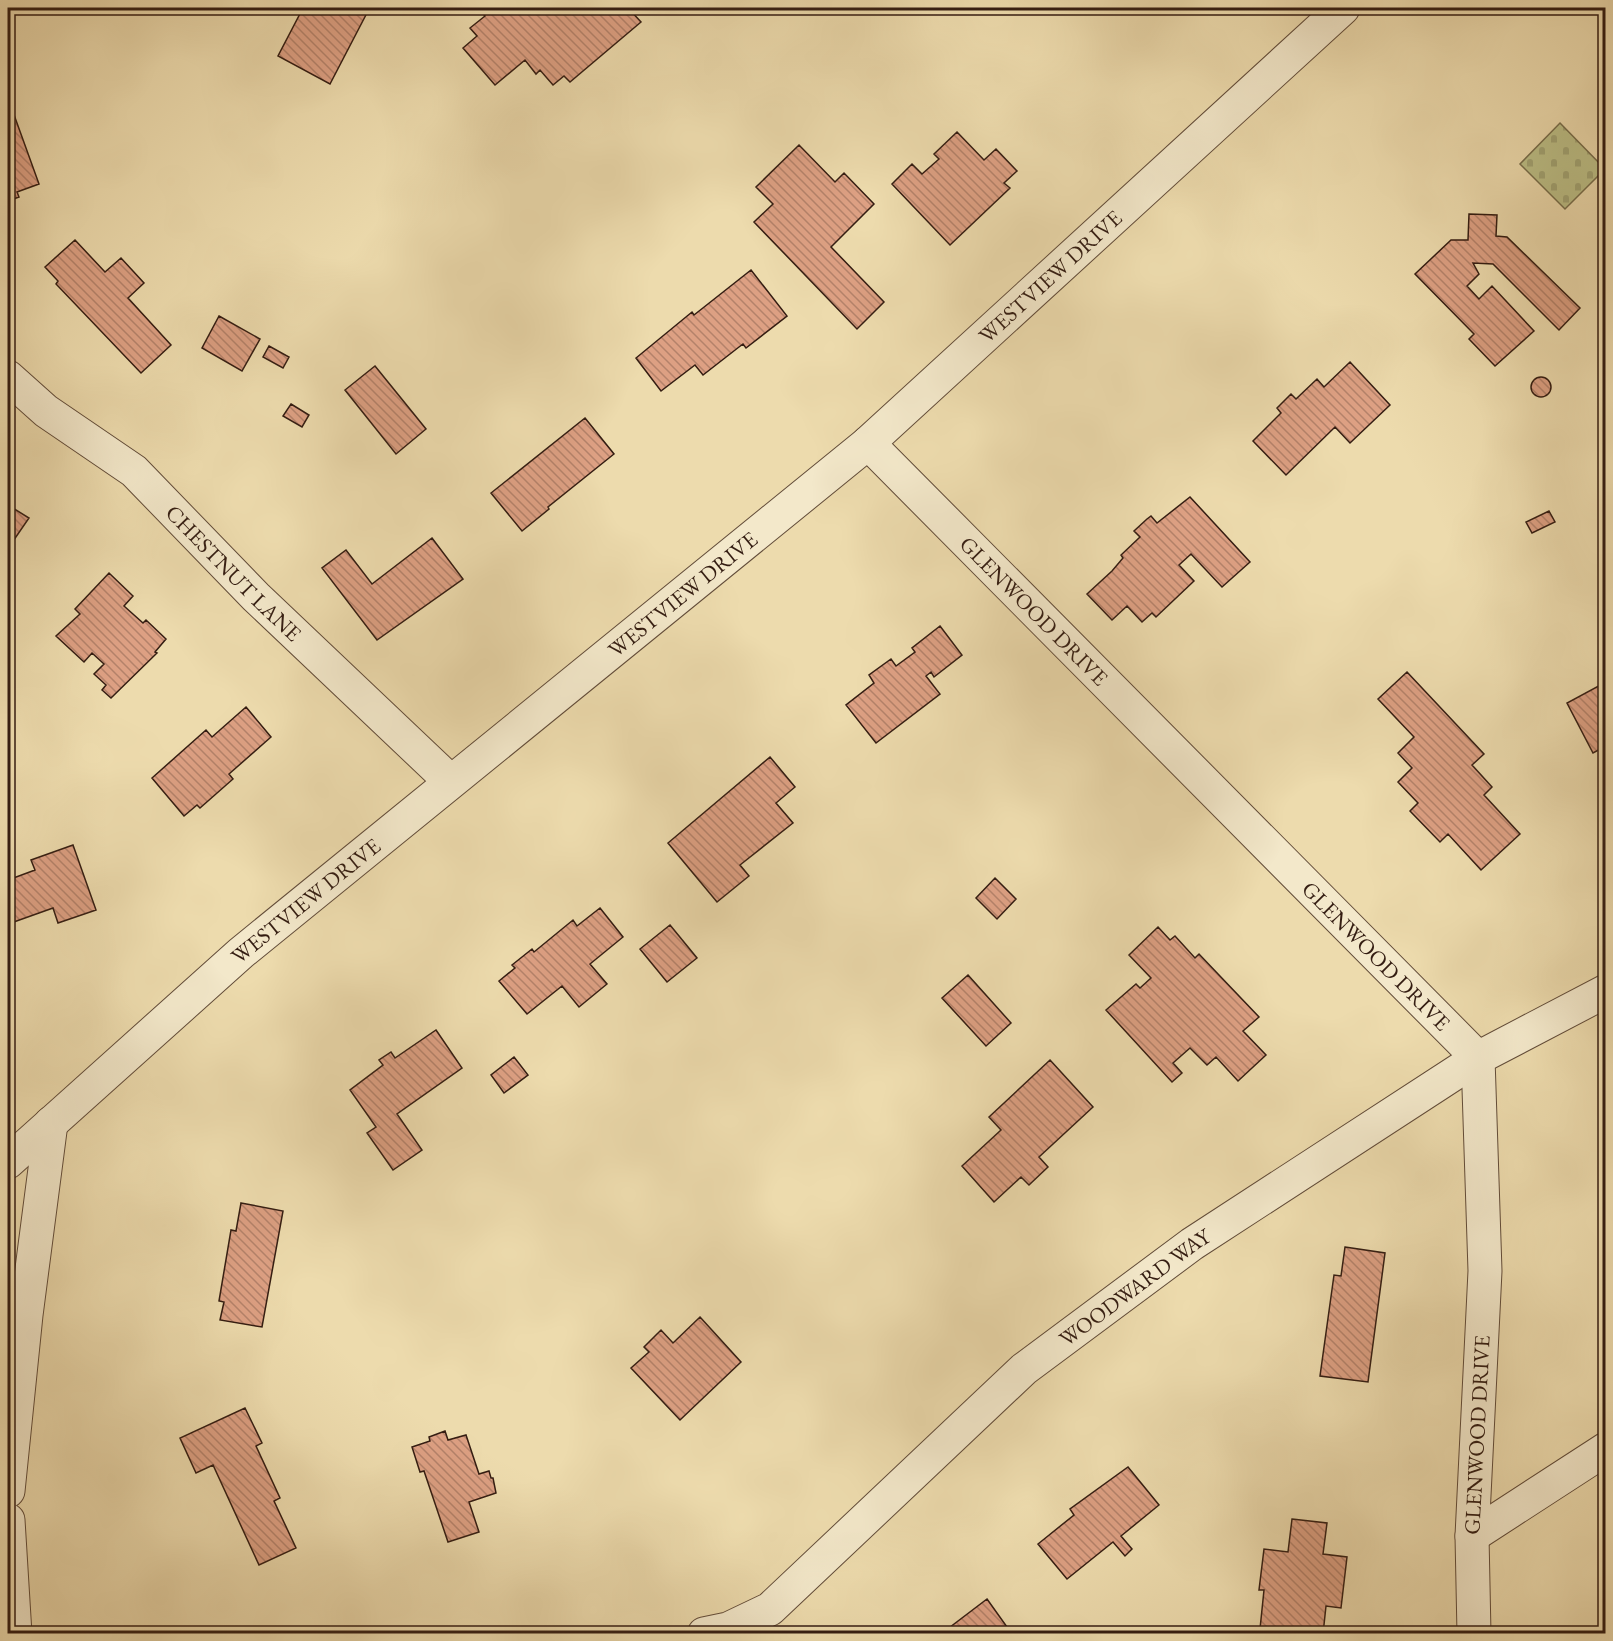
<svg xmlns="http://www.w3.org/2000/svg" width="1613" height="1641" viewBox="0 0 1613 1641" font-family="'EB Garamond',serif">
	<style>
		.cemetery { fill: url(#cemetery-stones); stroke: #786e4c; stroke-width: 1.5 }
		.building { fill: url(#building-back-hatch); stroke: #341d12; stroke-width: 1.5 }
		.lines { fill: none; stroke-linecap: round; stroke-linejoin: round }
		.minor-casing { stroke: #624c39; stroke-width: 35 }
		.minor { stroke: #f3e8ca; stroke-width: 33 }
		.labels { text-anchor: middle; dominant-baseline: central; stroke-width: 4.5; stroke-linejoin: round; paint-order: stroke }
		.street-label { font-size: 22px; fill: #341d12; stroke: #f3e8ca }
	</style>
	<defs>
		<pattern id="cemetery-stones" width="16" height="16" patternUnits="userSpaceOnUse" patternTransform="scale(1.5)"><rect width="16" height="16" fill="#bcbf87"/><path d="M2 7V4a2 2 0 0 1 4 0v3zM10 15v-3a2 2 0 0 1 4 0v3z" fill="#a2a474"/></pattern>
		<pattern id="building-back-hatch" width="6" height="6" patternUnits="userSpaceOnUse" patternTransform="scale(1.5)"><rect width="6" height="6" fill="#dda083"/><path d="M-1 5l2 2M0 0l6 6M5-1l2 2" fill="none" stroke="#b4826a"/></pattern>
	</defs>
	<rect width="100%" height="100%" fill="#eddbad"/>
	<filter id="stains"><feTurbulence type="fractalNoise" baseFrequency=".00333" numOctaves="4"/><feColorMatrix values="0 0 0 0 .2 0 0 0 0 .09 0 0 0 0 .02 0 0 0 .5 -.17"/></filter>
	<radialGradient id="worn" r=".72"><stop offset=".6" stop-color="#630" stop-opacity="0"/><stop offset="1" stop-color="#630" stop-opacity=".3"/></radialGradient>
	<path class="cemetery" d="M1560 123 1605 169 1565 209 1520 164Z"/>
	<path class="building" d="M303 8 369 9 330 84 278 56Z
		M482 8H560L565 13 571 8H628L641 22 570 82 564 76 553 85 540 70 536 74 525 60 495 85 463 48 477 36 470 28 485 16 480 10Z
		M13 112 39 184 17 192 19 197 8 201V114Z
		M957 132 984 160 996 149 1017 171 1004 183 1010 188 950 245 892 184 912 164 922 174 939 159 934 154Z
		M799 145 835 182 844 173 874 204 831 247 884 302 857 329 754 222 773 204 756 187Z
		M1469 214 1497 215 1496 236 1507 237 1580 308 1559 330 1493 264 1473 263 1479 274 1467 286 1479 299 1492 286 1534 331 1495 366 1469 339 1474 334 1415 274 1451 240H1468Z
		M75 240 105 272 121 258 144 283 128 298 171 345 141 373 56 284 58 281 45 267Z
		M751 270 787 316 746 348 743 344 739 347 703 375 695 365 661 391 636 358 692 312 694 315Z
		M219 316 260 339 242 371 202 348Z
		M269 346 289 357 283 368 263 357Z
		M1350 362 1390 405 1350 443 1335 427 1286 475 1253 441 1281 413 1277 408 1291 394 1296 399 1317 379 1324 387Z
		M375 366 426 429 396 454 345 390Z
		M1531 387a10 10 0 1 1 20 0a10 10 0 1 1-20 0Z
		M291 404 309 415 302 427 283 416Z
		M585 418 614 454 548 507 549 509 522 531 491 493Z
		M1190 497 1250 562 1222 587 1191 554 1179 565 1194 581 1156 617 1152 613 1142 622 1127 606 1112 620 1087 594 1112 571 1123 558 1121 555 1140 537 1134 531 1147 519 1151 516 1157 523Z
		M8 505 29 518 9 547 8 546Z
		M1549 511 1555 522 1532 533 1526 522Z
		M432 538 463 579 377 640 322 568 346 550 372 584Z
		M109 573 133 596 124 606 143 623 146 620 166 639 155 652 157 653 111 698 102 690 106 685 94 674 104 664 92 653 84 662 56 636 80 614 75 609Z
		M940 626 962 655 934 677 931 672 926 676 940 694 876 743 846 705 874 683 869 675 891 659 896 666 915 652 912 648Z
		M1407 672 1484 754 1472 765 1492 787 1484 795 1520 834 1481 870 1448 834 1440 842 1410 811 1418 803 1398 782 1412 768 1398 753 1414 737 1378 699Z
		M1606 682V746L1593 753 1567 703Z
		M246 707 271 737 229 774 233 779 200 808 197 805 184 816 152 778 206 730 212 737Z
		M770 757 795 787 776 803 793 823 740 865 749 876 717 902 668 843Z
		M73 845 96 910 58 923 53 908 11 923 8 914V880L35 870 31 860Z
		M995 878 1016 899 997 919 976 898Z
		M600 908 623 937 590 964 607 984 579 1007 562 986 527 1014 499 981 515 968 512 965 532 949 534 952 573 920 577 926Z
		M670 925 697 958 667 982 640 949Z
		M1158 927 1170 940 1175 936 1195 958 1199 954 1259 1017 1243 1031 1266 1055 1238 1081 1216 1057 1207 1065 1190 1048 1173 1063 1182 1073 1172 1082 1106 1010 1136 984 1140 988 1151 978 1129 955Z
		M968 975 1011 1023 986 1046 942 998Z
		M436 1030 462 1068 397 1114 422 1150 393 1170 367 1133 376 1127 350 1090 383 1065 379 1060 391 1052 395 1058Z
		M514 1057 528 1075 504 1093 491 1075Z
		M1050 1060 1093 1107 1039 1157 1048 1167 1029 1185 1021 1177 994 1202 962 1166 1001 1130 989 1117Z
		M241 1203 283 1211 262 1327 220 1320 224 1302 219 1301 231 1230 236 1231Z
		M1345 1247 1385 1253 1368 1382 1320 1376 1334 1275 1341 1276Z
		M700 1317 741 1362 680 1420 631 1368 649 1352 644 1347 661 1330 673 1343Z
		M245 1408 262 1443 256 1446 280 1498 274 1501 296 1548 259 1565 213 1465 196 1473 180 1438Z
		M445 1431 448 1440 466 1435 479 1474 489 1471 491 1478H493L496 1493 469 1502 479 1532 448 1542 424 1471 420 1472 412 1447 430 1441 429 1437Z
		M1128 1467 1159 1505 1121 1536 1132 1549 1125 1556 1113 1542 1067 1579 1038 1544 1074 1515 1070 1509Z
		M1292 1519 1327 1523 1323 1554 1347 1557 1341 1608 1326 1606 1323 1634 1260 1629 1264 1590H1259L1264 1549 1288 1552Z
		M987 1599 1012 1634H941Z"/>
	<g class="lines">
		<g class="minor-casing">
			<g id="minor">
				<path id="s1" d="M8 377 46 411 134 471 256 597 450 781"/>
				<path id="s2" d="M868 443 1478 1058 1485 1271 1472 1536 1474 1634"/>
				<path id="s3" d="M8 1162 241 953 868 443 1343 8"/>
				<path d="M8 1491 26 1315 51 1123"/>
				<path d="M8 1520 15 1634"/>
				<path d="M1472 1536 1606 1449"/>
				<path id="s4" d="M704 1634 728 1629 770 1609 1024 1369 1192 1244 1478 1058 1606 991"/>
			</g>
		</g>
		<use href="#minor" class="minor"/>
	</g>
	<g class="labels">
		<g class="street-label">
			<text stroke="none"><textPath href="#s3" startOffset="1368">WESTVIEW DRIVE</textPath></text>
			<text stroke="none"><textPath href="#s1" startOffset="300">CHESTNUT LANE</textPath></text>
			<text stroke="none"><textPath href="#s3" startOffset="882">WESTVIEW DRIVE</textPath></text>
			<text stroke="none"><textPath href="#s2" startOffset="236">GLENWOOD DRIVE</textPath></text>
			<text stroke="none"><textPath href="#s3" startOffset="396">WESTVIEW DRIVE</textPath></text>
			<text stroke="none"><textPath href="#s2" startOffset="722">GLENWOOD DRIVE</textPath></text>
			<text stroke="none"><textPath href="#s4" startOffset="558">WOODWARD WAY</textPath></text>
			<text transform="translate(1477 1435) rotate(-87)">GLENWOOD DRIVE</text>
		</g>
	</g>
	<rect width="1613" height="1641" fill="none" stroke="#eddbad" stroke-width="30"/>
	<rect x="9" y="9" width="1595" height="1623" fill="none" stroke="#341d12" stroke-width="3"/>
	<rect x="15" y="15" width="1583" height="1611" fill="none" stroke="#341d12" stroke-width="1.5"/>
	<rect width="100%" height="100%" filter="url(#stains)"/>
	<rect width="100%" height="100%" fill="url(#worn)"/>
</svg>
